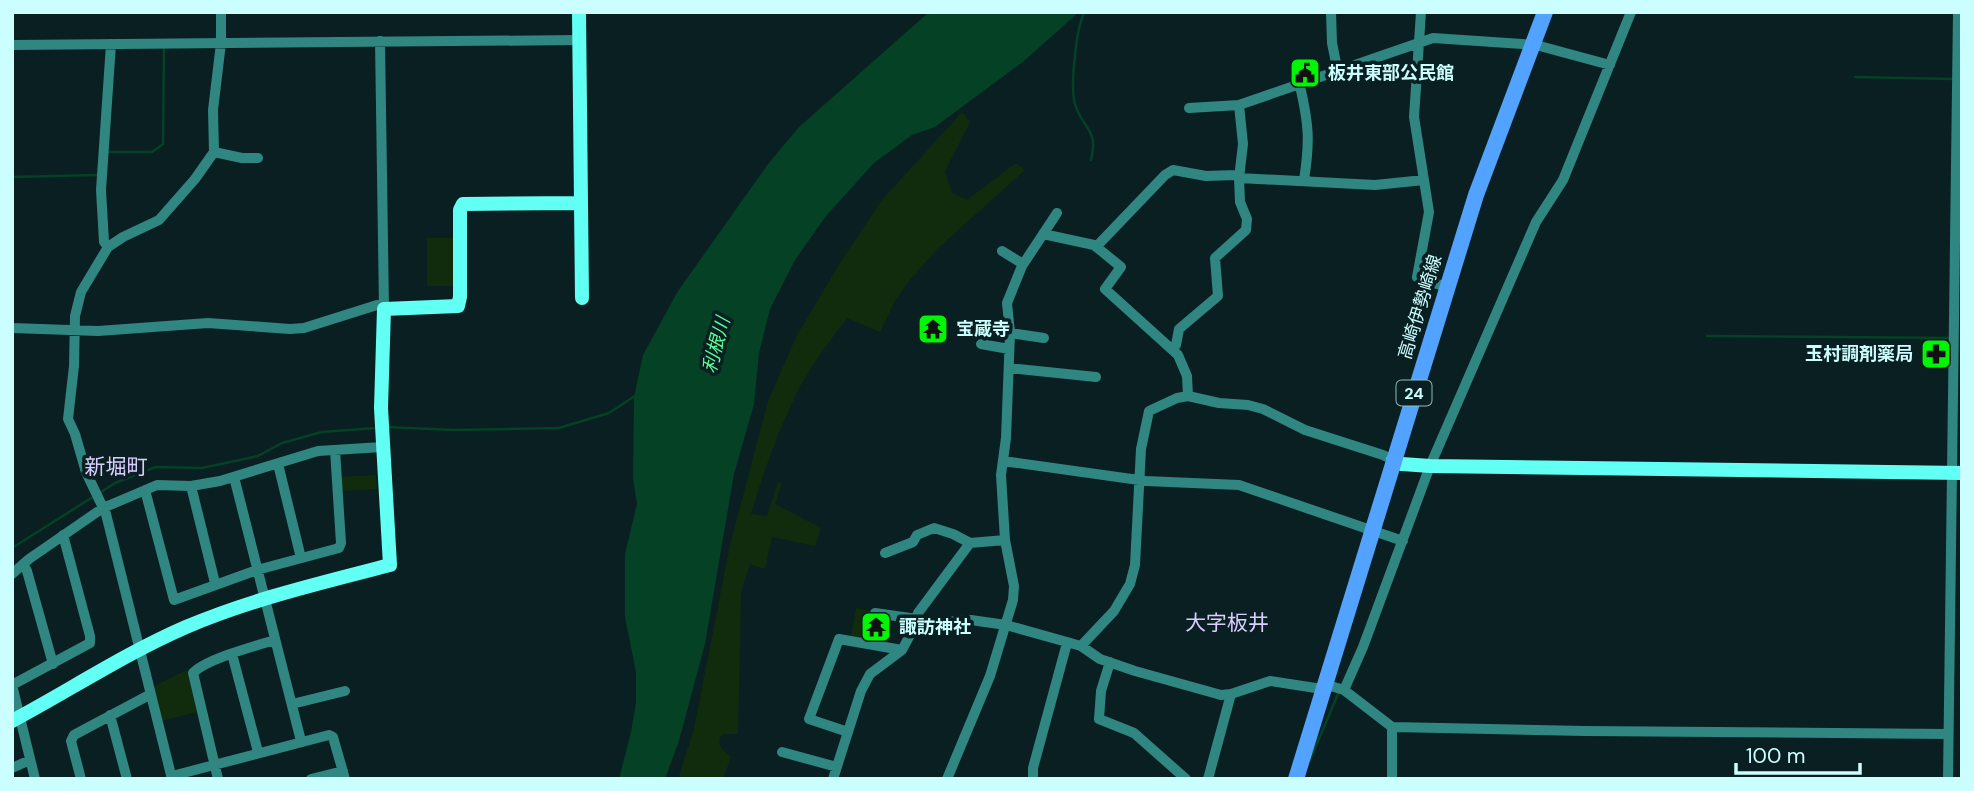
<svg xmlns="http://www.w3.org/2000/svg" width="1974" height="791" viewBox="0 0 1974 791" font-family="'DM Sans','Noto Sans JP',sans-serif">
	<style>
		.green { fill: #112c0d }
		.water { fill: #044125 }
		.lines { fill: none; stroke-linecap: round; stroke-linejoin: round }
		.stream { stroke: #044125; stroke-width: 2.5 }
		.street { stroke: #308681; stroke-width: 10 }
		.secondary { stroke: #62fff5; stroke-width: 14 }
		.primary { stroke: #52a2ff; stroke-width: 16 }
		.labels { text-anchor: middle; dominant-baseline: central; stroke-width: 7; stroke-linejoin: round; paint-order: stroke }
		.shield { fill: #0a1f21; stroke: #91bbbc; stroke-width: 2 }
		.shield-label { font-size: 16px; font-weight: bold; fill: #cbfeff }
		.poi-label { font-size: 18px; font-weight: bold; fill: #cbfeff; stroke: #0a1f21; text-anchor: start }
		.street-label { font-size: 18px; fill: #cbfeff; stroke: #0a1f21 }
		.water-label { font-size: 19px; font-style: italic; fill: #59ff97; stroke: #0a1f21 }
		.quarter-label { font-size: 21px; fill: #dacdff; stroke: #0a1f21 }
	</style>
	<rect width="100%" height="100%" fill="#0a1f21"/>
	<path class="green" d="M962 112 970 122 945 171 952 193 967 200 1016 163 1025 170 937 249 908 282 895 301 880 332 847 318C828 344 806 371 793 401 776 437 762 476 751 514L767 516 778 482 782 483 775 504 821 528 815 546 772 537 765 569 750 564 741 592 738 734H724L720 737C717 747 724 750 731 757L723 779H678L694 729 730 545 768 401 797 335 840 263 882 200Z
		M427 238H454V286H427Z
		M376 475 377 489 341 491 340 477Z
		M856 608 871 611 866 639 851 636Z
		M187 670 197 712 162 721 153 687Z"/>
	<path class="water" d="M929 12H1079L1024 61 935 127 912 135 874 163 826 216 795 260 770 309 759 353 754 404 734 474 705 644 679 741 665 779H619L631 732 636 702V672L625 617V554L637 504 633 479 634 397 643 355 678 291 768 164 799 127Z"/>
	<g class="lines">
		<path class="stream" d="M1085 12C1076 26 1070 88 1075 104 1083 130 1099 129 1091 160
			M1855 77 1953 79
			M109 152H152L163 144 164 47
			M12 177 97 175 98 173
			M1707 336 1951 338
			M386 427 454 430 559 428 609 413 635 396
			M12 548 115 483 156 467 202 468 258 456 282 443 322 432 376 428
			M1310 760 1338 694"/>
		<path class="street" d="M1331 12 1332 43 1338 73
			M1421 12 1414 117 1429 212 1417 277 1446 287
			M380 41 384 309
			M12 45 579 40
			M1300 86C1309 125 1310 141 1304 180
			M1189 108 1239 105 1433 38 1536 45 1610 65
			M214 152 242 158H258
			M1043 234 1094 245 1121 267 1105 289 1178 355 1187 376 1188 396
			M108 247 104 242 101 190 111 44
			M1096 247 1165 175 1173 170 1206 176 1236 175 1239 178 1375 185 1424 180
			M1002 251 1023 264
			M12 328 98 331 208 323 290 329 304 328 377 305H383
			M1010 333 1044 338
			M981 344 1009 349
			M1172 348 1176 345 1179 329 1218 296 1215 258 1246 230 1247 219 1240 202 1239 178 1243 144 1239 105
			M1009 368 1096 377
			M1003 461 1146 481 1239 485 1403 541
			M278 464 301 558
			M234 477 301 741
			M191 486 215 583
			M145 490 174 600 257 570 339 548 341 543 335 450
			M885 553 913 542 917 535 934 528 953 534 970 543 1005 540
			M23 564 27 571 53 664
			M12 574 29 559 103 508 157 485 191 486 220 481 318 451 382 447
			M875 613 917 619
			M916 624 918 613 970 543
			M1081 646 1114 611 1130 584 1135 565 1141 449 1149 411 1177 398 1188 396 1219 403 1248 405 1263 409 1305 430 1383 455 1393 460
			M232 654 258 752
			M1110 662 1101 691 1099 719 1134 733 1186 779
			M1324 684 1344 690 1392 727 1585 731 1948 734
			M12 685 90 643V636L63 535
			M12 685 35 779
			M1344 690 1363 647 1430 466 1536 222 1563 180 1631 12
			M292 704 345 691
			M110 715 127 779
			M848 732 809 719 839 639 902 650
			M782 752 837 767
			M12 768 30 760
			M172 776 329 735 333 737 345 779
			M81 779 71 741 74 735 151 694
			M172 779 106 514 86 472 75 434 68 419 74 366 75 316 81 292 108 247 123 237 159 220 195 179 214 152 213 110 221 43V12
			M218 779 193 673C206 659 255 646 275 640
			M311 779 343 771
			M833 779 861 691 870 674 902 650 916 624 971 620 1006 625 1081 646 1100 659 1135 671 1221 695 1231 694 1270 681 1322 689
			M947 779 990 676 1013 600 1014 586 1005 540 1001 475 1006 438 1010 333 1007 303 1022 266 1057 213
			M1033 779V768L1067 643
			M1208 779 1231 694
			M1392 779V727
			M1948 779 1958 12"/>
		<path class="secondary" d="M579 12 582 298
			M1393 460 1402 464 1430 466 1962 473
			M12 721C70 690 126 653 186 627 252 599 321 583 390 565L381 408 384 309 458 306 460 297V210L463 204 581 203"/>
		<path class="primary" d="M1296 779 1476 195 1545 12"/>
	</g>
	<defs>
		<g id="civic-square" transform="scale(1.575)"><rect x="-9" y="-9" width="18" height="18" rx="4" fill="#00f602" stroke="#0a1f21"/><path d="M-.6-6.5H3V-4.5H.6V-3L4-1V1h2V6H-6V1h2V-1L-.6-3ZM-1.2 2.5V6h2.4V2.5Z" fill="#111"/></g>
		<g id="temple-square" transform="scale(1.575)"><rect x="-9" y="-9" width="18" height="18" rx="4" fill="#00f602" stroke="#0a1f21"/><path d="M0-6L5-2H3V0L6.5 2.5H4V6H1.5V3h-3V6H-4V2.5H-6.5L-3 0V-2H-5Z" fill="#111"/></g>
		<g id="pharmacy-square" transform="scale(1.575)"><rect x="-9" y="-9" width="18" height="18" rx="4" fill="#00f602" stroke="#0a1f21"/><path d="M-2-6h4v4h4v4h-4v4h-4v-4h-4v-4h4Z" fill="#111"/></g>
	</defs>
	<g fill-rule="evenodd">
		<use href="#civic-square" x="1305" y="73"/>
		<use href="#temple-square" x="933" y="329"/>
		<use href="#pharmacy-square" x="1936" y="354"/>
		<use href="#temple-square" x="876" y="627"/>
	</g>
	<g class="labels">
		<rect class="shield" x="1396.5" y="380.5" width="35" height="25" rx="5"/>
		<g class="shield-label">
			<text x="1414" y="393">24</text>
		</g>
		<g class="poi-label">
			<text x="1328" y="73">板井東部公民館</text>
			<text x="956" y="329">宝蔵寺</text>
			<text x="1913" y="354" text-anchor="end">玉村調剤薬局</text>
			<text x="899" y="627">諏訪神社</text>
		</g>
		<g class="street-label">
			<text transform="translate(1420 307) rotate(-73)">高崎伊勢崎線</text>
		</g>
		<g class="water-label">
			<text transform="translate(716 345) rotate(-75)">利根川</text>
		</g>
		<g class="quarter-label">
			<text x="116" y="467">新堀町</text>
			<text x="1227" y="623">大字板井</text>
		</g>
	</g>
	<rect width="1974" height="791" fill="none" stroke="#cbfeff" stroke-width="28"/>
	<path d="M1736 763v10h124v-10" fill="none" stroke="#cbfeff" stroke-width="3.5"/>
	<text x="1746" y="763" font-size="21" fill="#cbfeff" stroke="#0a1f21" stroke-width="5" paint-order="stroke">100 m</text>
</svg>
